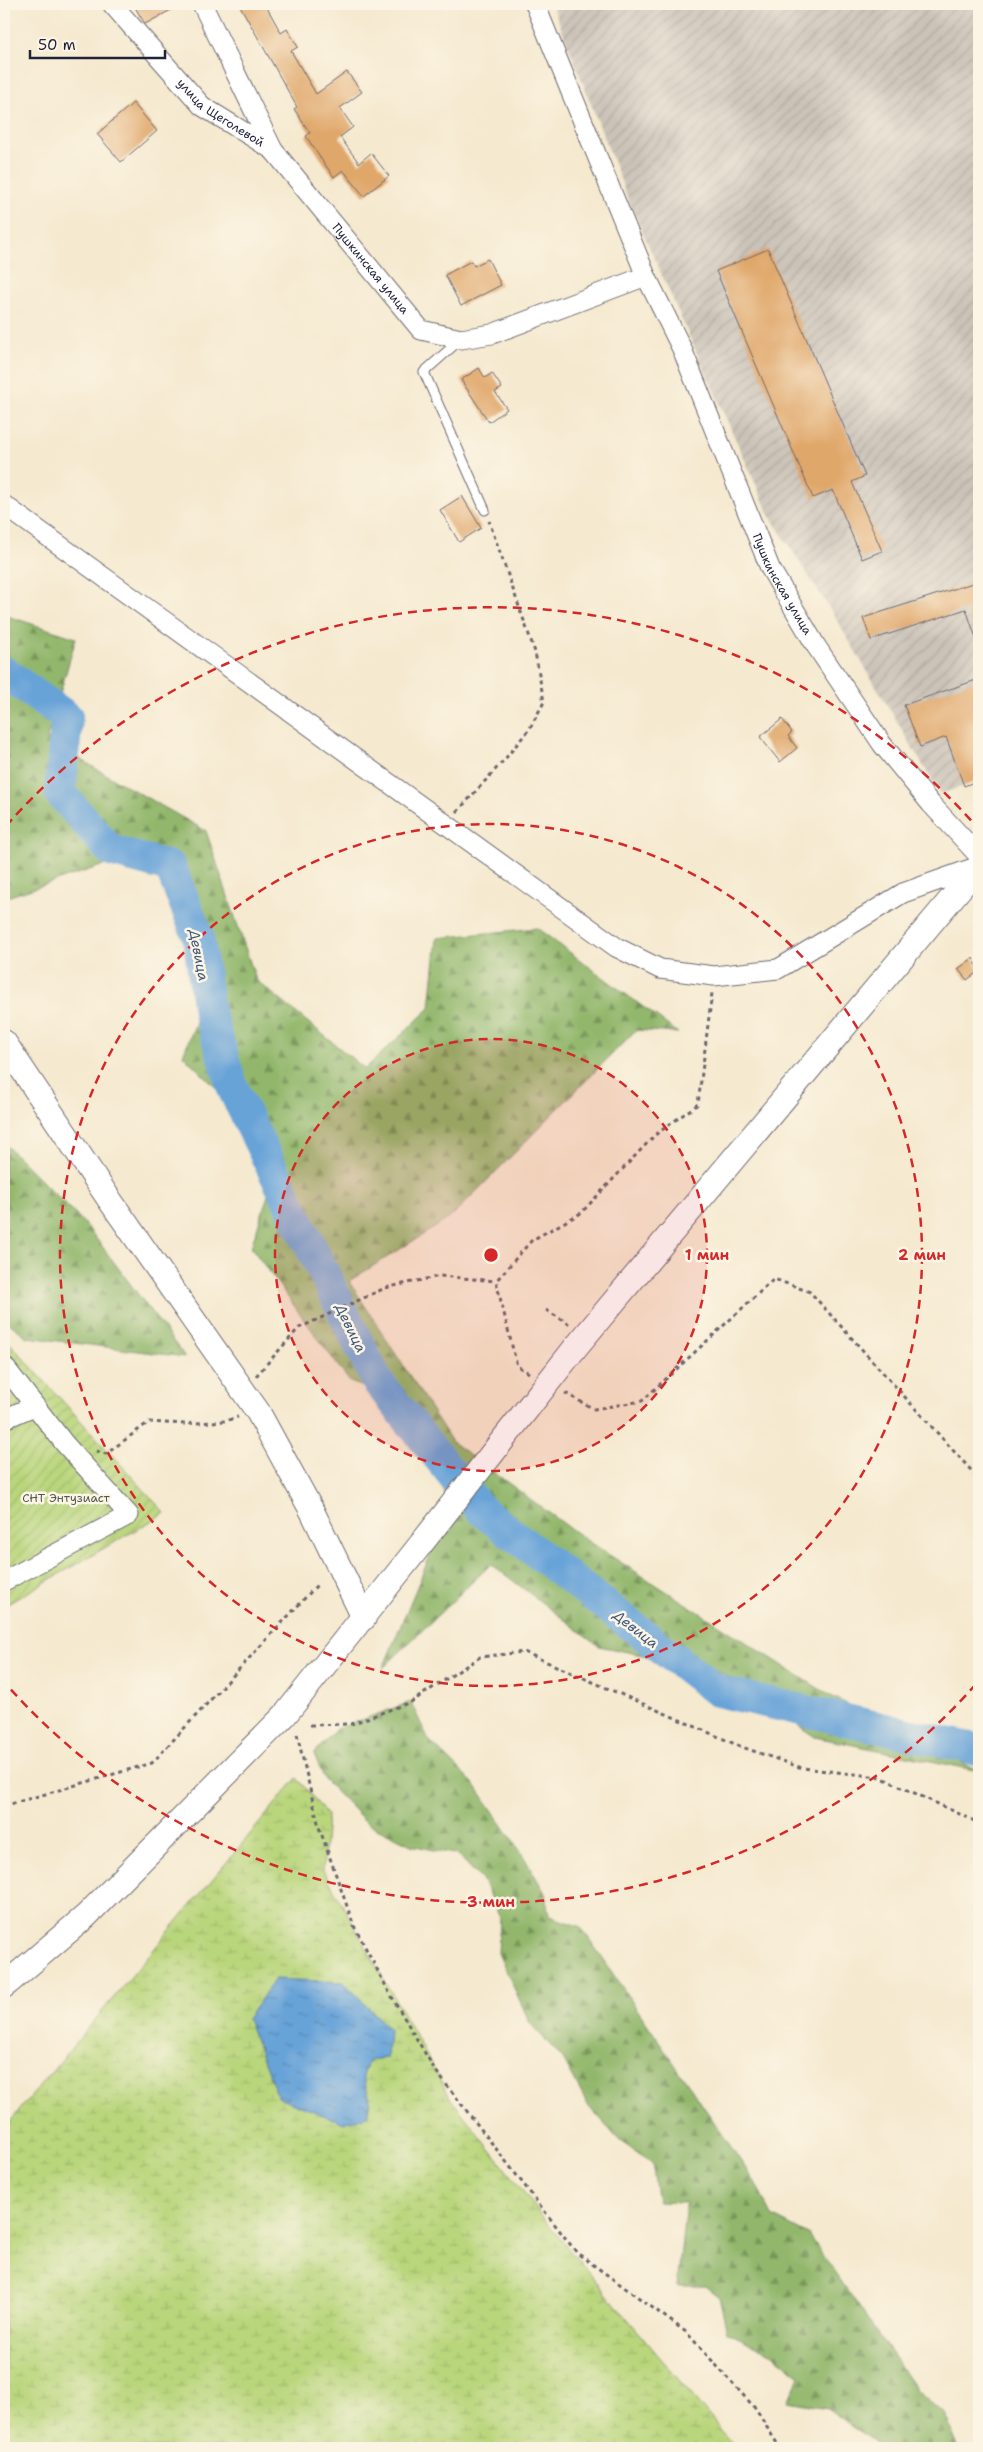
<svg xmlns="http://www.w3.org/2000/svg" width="983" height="2452" viewBox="0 0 983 2452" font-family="'Shantell Sans',sans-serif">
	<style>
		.industrial { fill: url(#industrial-furrows) }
		.forest { fill: url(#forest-firs); stroke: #5a6c54 }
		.wetland { fill: url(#wetland-marsh); stroke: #6e7c5c }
		.garden { fill: url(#garden-furrows); stroke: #6e7c5c }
		.water { fill: url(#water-ripples); stroke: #45628a }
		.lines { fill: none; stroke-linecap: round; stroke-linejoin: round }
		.river { stroke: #68a3d8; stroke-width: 32 }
		.building { fill: #e0a76b }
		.service-casing { stroke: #6c686f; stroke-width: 11 }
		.minor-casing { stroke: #6c686f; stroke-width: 21 }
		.tertiary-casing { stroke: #6c686f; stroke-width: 26 }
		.path { stroke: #6c686f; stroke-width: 3; stroke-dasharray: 4 4; stroke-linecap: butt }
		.service { stroke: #fff; stroke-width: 9 }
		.minor { stroke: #fff; stroke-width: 19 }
		.tertiary { stroke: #fff; stroke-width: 24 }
		.tertiary-bridge-casing { stroke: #6c686f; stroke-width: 26; stroke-linecap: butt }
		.tertiary-bridge { stroke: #fff; stroke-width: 24 }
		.ring { fill: none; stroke: #d62828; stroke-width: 2.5; stroke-dasharray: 9 6 }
		.labels { text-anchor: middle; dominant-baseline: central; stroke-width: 5; stroke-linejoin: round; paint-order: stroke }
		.street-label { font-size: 12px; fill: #22223b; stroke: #fcf5e5 }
		.park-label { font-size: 12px; fill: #4f584e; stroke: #fcf5e5 }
		.water-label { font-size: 14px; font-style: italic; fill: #3e567a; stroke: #fcf5e5 }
		.centre { fill: #d62828; stroke: #fcf5e5; stroke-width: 2.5 }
		.ring-label { font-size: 15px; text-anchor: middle; font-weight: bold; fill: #d62828; stroke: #fcf5e5; stroke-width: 5; stroke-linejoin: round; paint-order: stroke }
	</style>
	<defs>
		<pattern id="industrial-furrows" width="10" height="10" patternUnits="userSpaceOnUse" patternTransform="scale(1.25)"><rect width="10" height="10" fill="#cbc3b8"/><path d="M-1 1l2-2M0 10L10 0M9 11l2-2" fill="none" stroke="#aea79f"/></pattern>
		<pattern id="forest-firs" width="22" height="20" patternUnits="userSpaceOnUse" patternTransform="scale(1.25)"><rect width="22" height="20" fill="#92b76c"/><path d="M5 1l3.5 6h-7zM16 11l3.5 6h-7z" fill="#77945a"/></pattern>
		<pattern id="wetland-marsh" width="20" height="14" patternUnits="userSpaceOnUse" patternTransform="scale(1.25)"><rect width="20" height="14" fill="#b9d67c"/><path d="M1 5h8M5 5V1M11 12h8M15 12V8" fill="none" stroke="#9fb76c"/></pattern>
		<pattern id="garden-furrows" width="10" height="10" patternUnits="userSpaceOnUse" patternTransform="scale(1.25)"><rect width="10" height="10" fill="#b9d67c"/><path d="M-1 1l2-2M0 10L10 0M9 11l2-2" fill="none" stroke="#9fb76c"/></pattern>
		<pattern id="water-ripples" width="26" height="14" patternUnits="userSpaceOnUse" patternTransform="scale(1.25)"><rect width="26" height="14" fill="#68a3d8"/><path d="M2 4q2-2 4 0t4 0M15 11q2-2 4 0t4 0" fill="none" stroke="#5584b0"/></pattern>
	</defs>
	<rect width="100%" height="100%" fill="#fcf5e5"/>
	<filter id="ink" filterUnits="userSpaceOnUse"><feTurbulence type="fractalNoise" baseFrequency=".02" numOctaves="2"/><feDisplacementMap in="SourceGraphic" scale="10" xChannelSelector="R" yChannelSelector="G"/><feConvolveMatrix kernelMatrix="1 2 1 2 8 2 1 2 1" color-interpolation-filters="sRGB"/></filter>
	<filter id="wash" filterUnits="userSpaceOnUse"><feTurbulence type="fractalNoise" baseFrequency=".0096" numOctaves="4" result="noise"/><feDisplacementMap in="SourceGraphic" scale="20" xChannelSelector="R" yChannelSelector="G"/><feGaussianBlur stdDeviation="1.12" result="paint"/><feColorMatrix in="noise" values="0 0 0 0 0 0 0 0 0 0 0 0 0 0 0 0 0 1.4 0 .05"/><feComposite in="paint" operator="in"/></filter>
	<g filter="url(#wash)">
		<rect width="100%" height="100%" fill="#f5e9cf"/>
		<path class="industrial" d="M552 4H979V781L940 794 835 617 770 516 630 204Z"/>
		<path class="forest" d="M4 615 76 638 47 738 98 770 206 831 256 980 365 1069 430 1008 437 938 537 928 678 1033 636 1030 450 1218 349 1281 452 1442 589 1542 829 1695 979 1771 815 1737 718 1671 599 1646 491 1564 383 1668 450 1508 413 1405 350 1382 251 1247 282 1153 183 1055 218 967 153 849 4 898Z
			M4 1143 86 1225 185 1357 27 1337 4 1319Z
			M411 1702 428 1739 475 1785 521 1852 545 1893 549 1916 581 1927 755 2182 772 2216 810 2236 917 2391 945 2415 959 2448H879L872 2440 827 2408 788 2401 800 2376 774 2355 727 2332 719 2297 705 2286H677L686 2203 658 2202 652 2163 620 2141 589 2107 563 2059 530 2023 498 1953 500 1918 483 1881 458 1855 411 1845 367 1823 325 1780 314 1754 336 1729Z"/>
		<path class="wetland" d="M297 1778 327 1815 323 1870 451 2099 553 2230 736 2448H4V2129Z"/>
		<path class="garden" d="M4 1337 165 1513 4 1606Z"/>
		<path class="water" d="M275 1979 344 1982 389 2029 387 2058 368 2060 363 2077 370 2100 367 2116 344 2123 278 2097 247 2019Z"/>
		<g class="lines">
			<path class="river" d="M4 672 67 717 60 793 111 851 170 867 198 936 209 1012 233 1089 377 1381 481 1510 717 1691 979 1750"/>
		</g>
		<g id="blocks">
			<path class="building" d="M133 4H182L145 24Z
				M239 4H265L281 33 287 29 298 47 291 51 316 94 347 72 362 92 340 108 353 127 340 137 359 163 371 153 389 176 364 196 343 170 334 177 321 159 306 136 310 133 294 109 297 107Z
				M133 103 157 131 121 162 97 134Z
				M768 249 865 476 852 482 882 551 862 559 833 490 813 498 716 271Z
				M488 259 501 285 461 306 445 275 471 261 474 266Z
				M479 368 485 378 492 373 502 388 495 392 507 409 489 422 461 380Z
				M462 496 481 528 459 542 440 510Z
				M979 581V641H977L966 609 871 640 863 618Z
				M979 679V780L964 786 946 737 920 747 904 705Z
				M782 719 792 732 788 736 797 748 780 762 760 737Z
				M973 958 979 971 967 980 958 969Z"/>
		</g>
	</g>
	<g filter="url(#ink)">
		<use href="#blocks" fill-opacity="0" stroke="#6c686f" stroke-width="1"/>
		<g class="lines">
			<g class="service-casing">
				<path id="service" d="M461 339 424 372 485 510"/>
			</g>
			<g class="minor-casing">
				<g id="minor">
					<path id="s1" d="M112 4 202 106 273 150"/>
					<path id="s2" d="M202 4 273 150 421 330 461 339 492 334 646 276"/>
					<path id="s3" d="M535 4 646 276 682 349 770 568 816 646 882 744 931 804 979 856"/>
					<path d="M4 505 616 947 660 969 714 976 778 969 903 893 979 866"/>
					<path d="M4 1366 64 1443 129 1515 4 1581"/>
					<path d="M4 1419 34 1406"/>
				</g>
			</g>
			<g class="tertiary-casing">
				<path id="tertiary" d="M4 1042 109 1199 258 1412 312 1511 364 1618
					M575 1348 962 886 979 870
					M4 1986 86 1916 285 1715 421 1544"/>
			</g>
			<path class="path" d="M457 812 505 759 530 728 544 702 535 652 489 521
				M546 1310 569 1324
				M529 1373 517 1366 496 1281 532 1240 581 1213 655 1135 698 1104 712 993
				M256 1376 299 1328 385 1288 440 1276 496 1281
				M565 1393 594 1409 642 1401 774 1279 810 1292 979 1479
				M96 1451 106 1454 149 1422 184 1424 225 1421 238 1417
				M310 1725 351 1724 411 1702 480 1657 524 1652 742 1747 802 1768 880 1777 979 1823
				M297 1734 319 1827 354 1926 389 1992 435 2070 577 2253 686 2332 754 2407 780 2448
				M4 1806 152 1763 317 1585"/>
			<use href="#service" class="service"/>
			<use href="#minor" class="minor"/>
			<use href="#tertiary" class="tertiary"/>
			<g class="tertiary-bridge-casing">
				<path id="tertiary-bridge" d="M421 1544 575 1348"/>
			</g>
			<use href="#tertiary-bridge" class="tertiary-bridge"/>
		</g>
	</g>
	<circle cx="491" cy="1255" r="216" fill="#d62828" fill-opacity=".12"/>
	<g class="ring">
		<circle cx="491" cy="1255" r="216"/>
		<circle cx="491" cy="1255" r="431"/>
		<path d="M976 1684A647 647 0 0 1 6 1684M6 826A647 647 0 0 1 976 826"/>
	</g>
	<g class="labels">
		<g class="street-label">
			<text stroke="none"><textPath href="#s1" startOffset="155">улица Щеголевой</textPath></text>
			<text stroke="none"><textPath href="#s2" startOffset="316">Пушкинская улица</textPath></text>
			<text stroke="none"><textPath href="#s3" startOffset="631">Пушкинская улица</textPath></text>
		</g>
		<g class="park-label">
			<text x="66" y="1498">СНТ Энтузиаст</text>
		</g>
		<g class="water-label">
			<text transform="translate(199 955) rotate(79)">Девица</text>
			<text transform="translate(351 1328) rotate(64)">Девица</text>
			<text transform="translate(636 1629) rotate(38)">Девица</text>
		</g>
	</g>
	<circle cx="491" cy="1255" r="8" class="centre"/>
	<g class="ring-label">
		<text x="707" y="1260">1 мин</text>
		<text x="922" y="1260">2 мин</text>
		<text x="491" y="1907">3 мин</text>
	</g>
	<rect width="983" height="2452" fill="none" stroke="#fcf5e5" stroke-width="20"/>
	<path d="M30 50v8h135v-8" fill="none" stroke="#22223b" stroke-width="2.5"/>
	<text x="38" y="50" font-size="15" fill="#22223b" stroke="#fcf5e5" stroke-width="4" paint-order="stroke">50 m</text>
</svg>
